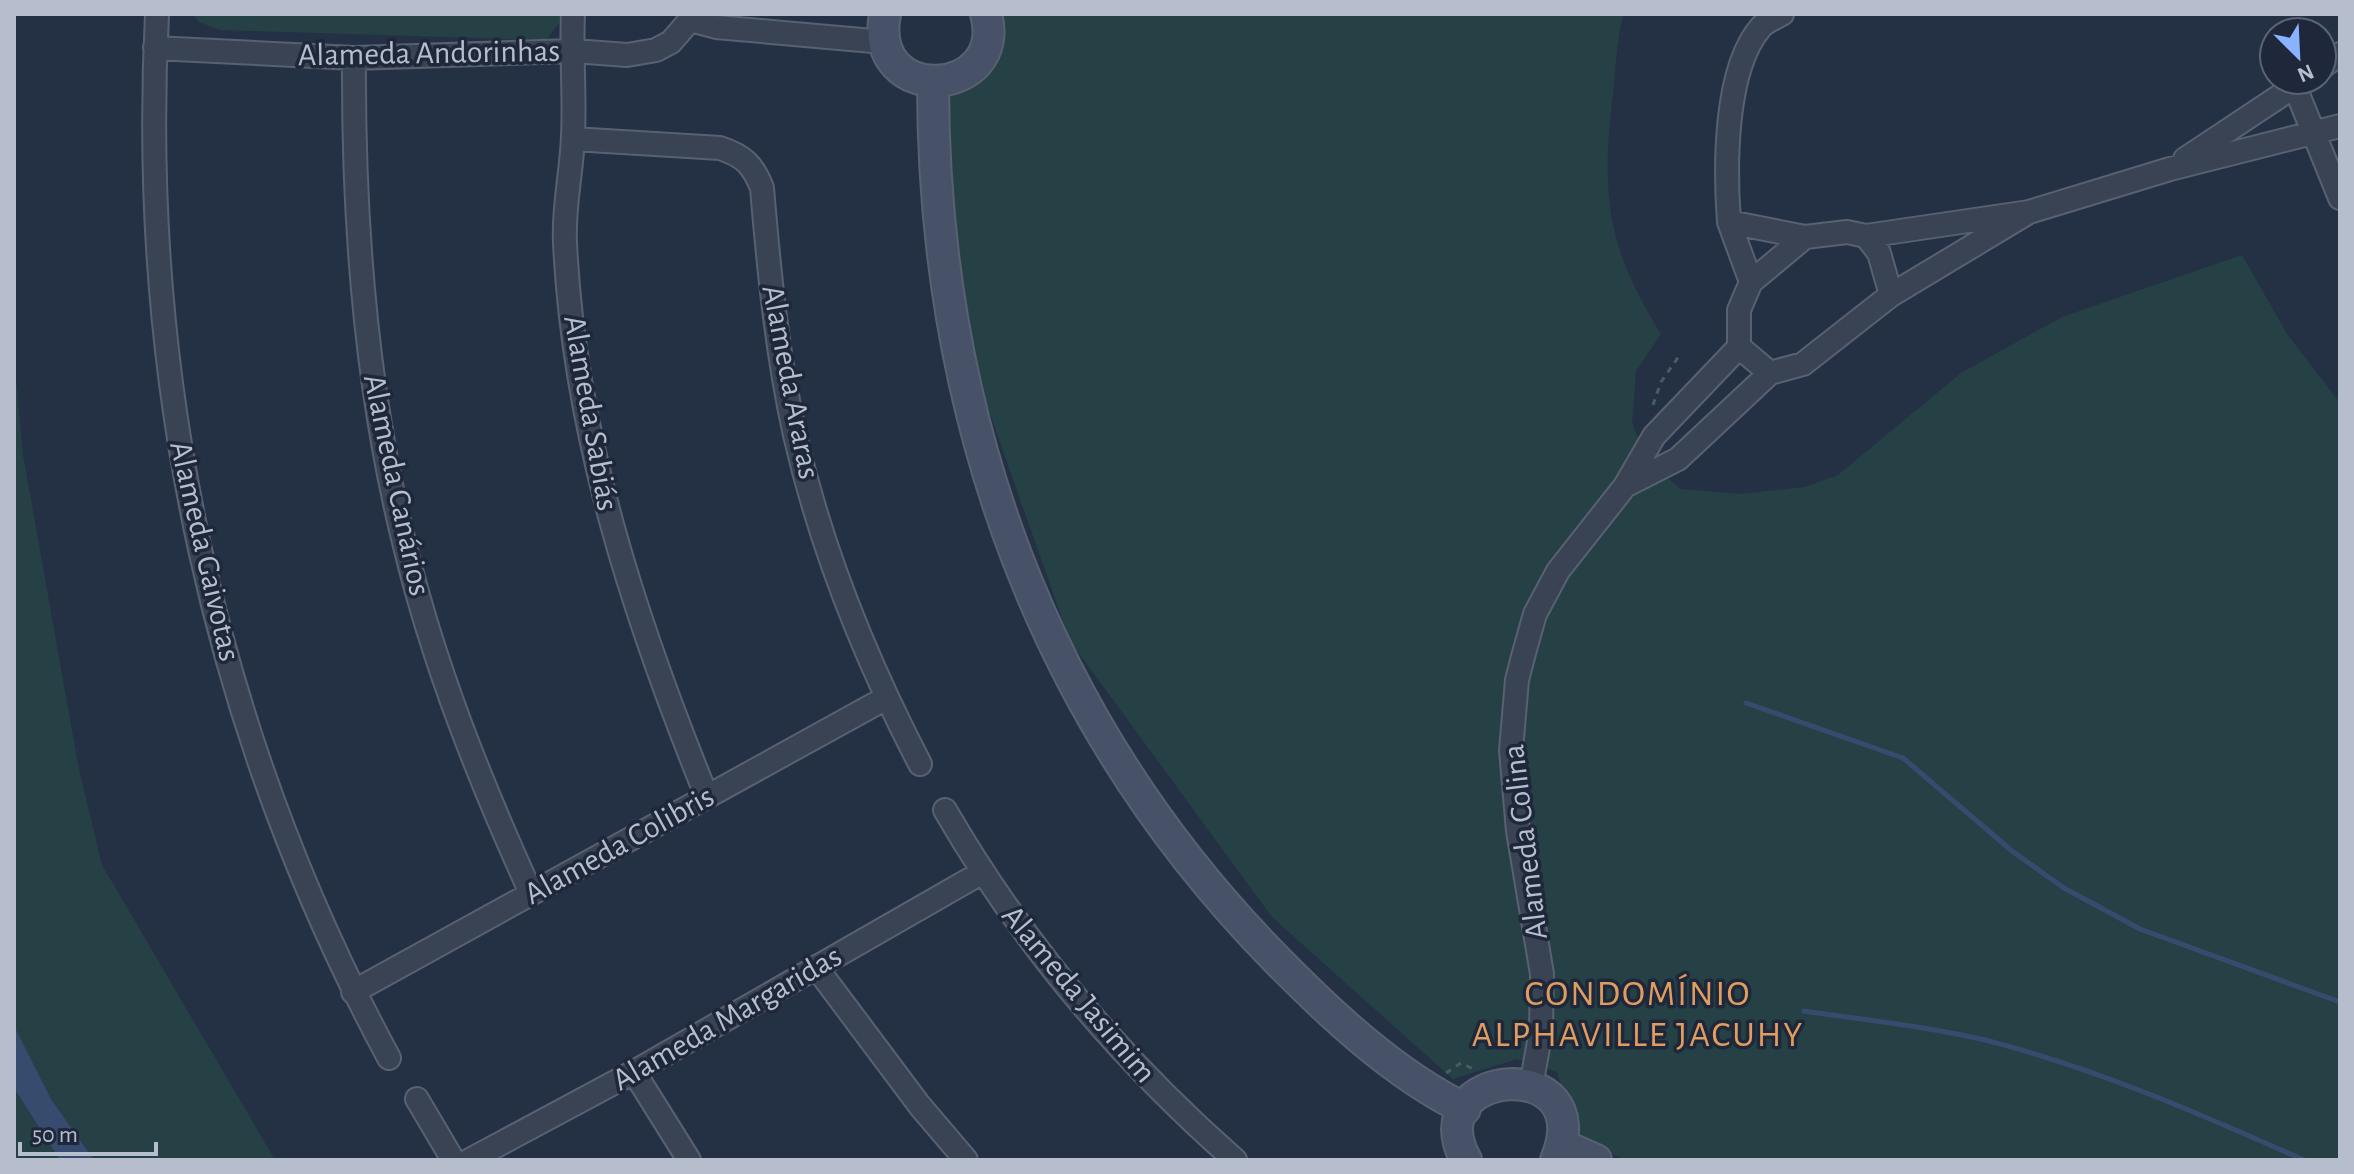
<svg xmlns="http://www.w3.org/2000/svg" width="2354" height="1174" viewBox="0 0 2354 1174" font-family="'Alegreya Sans',sans-serif">
	<style>
		.green { fill: #264146 }
		.water { fill: #374b6e }
		.lines { fill: none; stroke-linecap: round; stroke-linejoin: round }
		.stream { stroke: #374b6e; stroke-width: 5 }
		.street-casing { stroke: #576171; stroke-width: 26 }
		.secondary-casing { stroke: #576171; stroke-width: 34 }
		.path { stroke: #455e62; stroke-width: 3; stroke-dasharray: 6 6; stroke-linecap: butt }
		.street { stroke: #394354; stroke-width: 22 }
		.secondary { stroke: #475268; stroke-width: 30 }
		.labels { text-anchor: middle; dominant-baseline: central; stroke-width: 7; stroke-linejoin: round; paint-order: stroke }
		.street-label { font-size: 32px; fill: #b6bece; stroke: #1e283a }
		.quarter-label { font-size: 36px; letter-spacing: 2px; fill: #e09d5f; stroke: #1e283a }
	</style>
	<rect width="100%" height="100%" fill="#243145"/>
	<path class="green" d="M193 14H566L546 40 220 30 199 22Z
		M993 14H1624C1616 39 1616 67 1613 93 1601 195 1606 246 1661 334L1636 371 1632 423 1647 462 1681 489 1740 494 1805 487 1838 475 1961 373 2062 317 2242 255 2287 334 2340 403V1160H1626L1578 1140 1557 1072 1517 1059 1453 1079 1272 917 1070 641 964 340 943 105 957 69Z
		M14 359 23 455 79 770 102 865 275 1160H94L51 1099 14 1029Z
		M14 1088 60 1160H14Z"/>
	<path class="water" d="M14 1026 51 1099 94 1160H60L14 1088Z"/>
	<g class="lines">
		<path class="stream" d="M1746 703 1903 758 2012 851 2064 888 2140 929 2340 1002
			M1804 1011C1864 1020 1925 1026 1985 1040 2096 1068 2200 1114 2304 1160"/>
		<g class="street-casing">
			<path id="street" d="M157 14C138 379 215 736 389 1058
				M573 14C571 54 575 95 573 135 572 172 563 206 565 243 574 435 635 620 707 797
				M690 20 716 27 884 42
				M155 48 354 58 574 51 627 55 656 50 671 42 690 20V14
				M354 58C353 221 365 387 405 546 434 666 480 781 531 893
				M2322 67 2340 54
				M2295 87 2340 198
				M573 139 720 148C744 156 753 165 762 188 769 271 777 354 795 435 821 549 866 660 920 764
				M2185 159 2304 80
				M2029 212 2170 169 2340 126
				M1729 222C1725 169 1724 69 1761 27 1766 21 1775 18 1782 14
				M1751 282 1729 222 1805 237
				M1770 373 1739 347V310L1751 282 1805 237 1847 232 1866 236 2029 212 1891 295
				M1625 486 1678 459 1770 373 1803 364 1891 295 1879 253 1866 236
				M945 810C1022 943 1120 1059 1235 1160
				M816 967 920 1106 966 1160
				M353 992 886 698
				M634 1072 689 1160
				M1531 1086 1541 1031 1542 974 1518 831 1511 750 1517 680 1524 653 1535 614 1558 571 1625 486 1654 436 1739 347
				M417 1099 453 1160
				M470 1160 634 1072 981 873"/>
		</g>
		<g class="secondary-casing">
			<path id="secondary" d="M885 14C867 108 1009 98 986 14
				M933 83C933 414 1041 720 1276 959 1331 1015 1394 1074 1465 1109
				M1562 1145 1596 1160
				M1466 1160C1415 1067 1601 1051 1556 1160"/>
		</g>
		<path class="path" d="M1653 405 1661 382 1679 356
			M1446 1073 1461 1063 1473 1069"/>
		<use href="#street" class="street"/>
		<use href="#secondary" class="secondary"/>
	</g>
	<g class="labels">
		<g class="street-label">
			<text transform="translate(429 53) rotate(-1)">Alameda Andorinhas</text>
			<text transform="translate(791 382) rotate(79)">Alameda Araras</text>
			<text transform="translate(591 413) rotate(80)">Alameda Sabiás</text>
			<text transform="translate(397 485) rotate(78)">Alameda Canários</text>
			<text transform="translate(205 551) rotate(77)">Alameda Gaivotas</text>
			<text transform="translate(1525 842) rotate(-97)">Alameda Colina</text>
			<text transform="translate(619 845) rotate(-29)">Alameda Colibris</text>
			<text transform="translate(1079 994) rotate(50)">Alameda Jasimim</text>
			<text transform="translate(727 1018) rotate(-30)">Alameda Margaridas</text>
		</g>
		<g class="quarter-label">
			<text x="1638" y="994">CONDOMÍNIO<tspan x="1638" dy="41">ALPHAVILLE JACUHY</tspan></text>
		</g>
	</g>
	<rect width="2354" height="1174" fill="none" stroke="#b6bece" stroke-width="32"/>
	<g transform="translate(2298 56) rotate(156)"><circle r="38" fill="#1e283a" stroke="#5b6475" stroke-width="2"/>
	<path d="M0-6L14 30L0 20L-14 30Z" fill="#8ab2ff"/>
	<text y="-12" font-size="22" font-weight="bold" text-anchor="middle" fill="#b6bece">N</text>
	</g>
	<path d="M20 1142v12h136v-12" fill="none" stroke="#b6bece" stroke-width="4"/>
	<text x="32" y="1142" font-size="24" fill="#b6bece" stroke="#1e283a" stroke-width="6" paint-order="stroke">50 m</text>
</svg>
